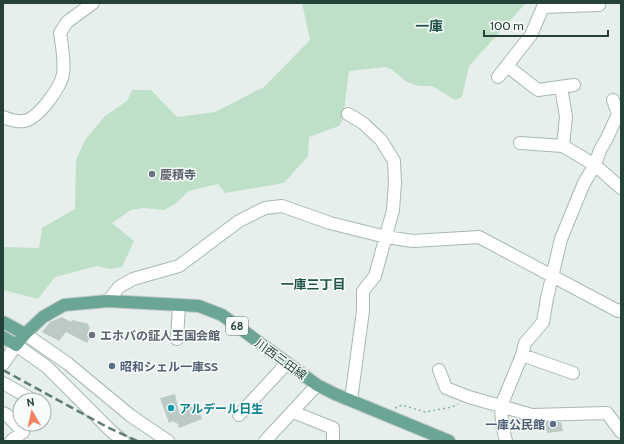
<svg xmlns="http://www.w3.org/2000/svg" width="624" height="444" viewBox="0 0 624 444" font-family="Cabin,'Noto Sans JP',sans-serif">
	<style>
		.green { fill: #bfe0c8 }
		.building { fill: #bbcac4 }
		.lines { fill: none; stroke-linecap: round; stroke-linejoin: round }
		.minor-casing { stroke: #a8b8b2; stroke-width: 14 }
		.major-casing { stroke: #c2cac8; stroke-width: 14 }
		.path { stroke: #86b3a5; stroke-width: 1.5; stroke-dasharray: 2 3; stroke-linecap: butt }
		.minor { stroke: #fff; stroke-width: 12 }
		.major { stroke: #6aa596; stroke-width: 12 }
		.rail { stroke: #5f7d75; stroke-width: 2.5; stroke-dasharray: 8 4; stroke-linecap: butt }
		.worship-dot { fill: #6b7280; stroke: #f7fbf9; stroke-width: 1.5 }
		.service-dot { fill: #5c6f8a; stroke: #f7fbf9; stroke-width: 1.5 }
		.culture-dot { fill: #0f9aa8; stroke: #f7fbf9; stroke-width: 1.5 }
		.labels { text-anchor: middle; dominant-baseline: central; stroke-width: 3; stroke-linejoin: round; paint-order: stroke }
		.shield { fill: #f7fbf9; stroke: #637a73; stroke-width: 1 }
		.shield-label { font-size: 11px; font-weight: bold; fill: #24423a }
		.worship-label { font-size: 12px; font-weight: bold; fill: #5b616d; stroke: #f7fbf9; text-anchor: start }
		.street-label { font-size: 12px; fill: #24423a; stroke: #f7fbf9 }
		.service-label { font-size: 12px; font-weight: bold; fill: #4e5e75; stroke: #f7fbf9; text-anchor: start }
		.culture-label { font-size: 12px; font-weight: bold; fill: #0d838f; stroke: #f7fbf9; text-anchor: start }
		.neighbourhood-label { font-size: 13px; font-weight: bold; fill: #1f5548; stroke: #f7fbf9 }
		.quarter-label { font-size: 14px; font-weight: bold; fill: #1f5548; stroke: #f7fbf9 }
	</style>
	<rect width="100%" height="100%" fill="#e6efeb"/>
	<path class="green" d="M302 3H526L469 66 462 97 455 100 432 86H419L407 82 392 70 386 67 349 71 343 118 339 126 309 137 308 156 284 183 225 193 218 184 189 191 175 204 164 210 144 208 131 210 112 223 134 241 122 267 110 269 97 266 55 277 38 299 3 290V247L39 248 42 228 75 209 76 160 85 140 105 116 127 101 132 90H151L177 117 215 112 264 87 310 40Z"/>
	<path class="building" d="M62 317 71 322 72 320 89 324 88 326 90 327 88 332 92 333 87 343 66 332 59 341 42 332 50 322Z
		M175 394 179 412 197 404 202 419 179 428 178 424 172 421 169 423 160 398Z
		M545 422H561L563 431 547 433Z"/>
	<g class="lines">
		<g class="minor-casing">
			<path id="minor" d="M507 66 538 90 574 85
				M498 77 531 35 543 7 599 5
				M561 87 566 117 563 146
				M348 114 363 123 381 140 394 161 395 183 393 210 375 276 363 291V311L351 400
				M3 117C10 120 16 122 24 121 38 119 61 87 63 74 65 61 62 46 60 33L67 22 93 3
				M520 143 563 146 595 165 621 188
				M108 301 119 287 133 279 179 266 239 221 265 208 282 206 330 223 386 237 413 241 479 237 618 311 621 310
				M25 334 67 363 131 416 168 441
				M177 339 179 305
				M522 355 573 373
				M3 364 16 345 47 367 111 431 123 441
				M439 370 446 388 469 397 532 415 607 413 621 432
				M3 383 33 400
				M293 412 333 428V441
				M3 413 7 415 23 432 11 441
				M239 415 287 363
				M265 441 317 385
				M506 441 502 424 501 406 522 355 525 343 543 322 547 298 561 239 584 183 595 165 600 150 607 138 618 114 613 100"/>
		</g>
		<g class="major-casing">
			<path id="major" d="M3 322 25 334
				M3 337 16 345 25 334 43 317 64 305 108 301 199 306 222 315 317 385 335 394 449 441"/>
		</g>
		<path class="path" d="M395 408 402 405 425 412 452 407 458 404"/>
		<use href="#minor" class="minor"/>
		<use href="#major" class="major"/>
		<path class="rail" d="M3 370 107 427 137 441"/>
	</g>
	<g class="worship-dot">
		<circle cx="152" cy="174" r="4"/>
		<circle cx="92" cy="335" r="4"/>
	</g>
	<g class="service-dot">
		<circle cx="112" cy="366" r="4"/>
		<circle cx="553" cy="424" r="4"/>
	</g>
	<circle class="culture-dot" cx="171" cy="408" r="4"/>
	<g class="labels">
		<rect class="shield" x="226" y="317" width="22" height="18" rx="3"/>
		<g class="shield-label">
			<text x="237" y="326">68</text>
		</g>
		<g class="worship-label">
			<text x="160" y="174">慶積寺</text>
			<text x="100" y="335">エホバの証人王国会館</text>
		</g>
		<g class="street-label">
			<text transform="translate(281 359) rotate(36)">川西三田線</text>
		</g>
		<g class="service-label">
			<text x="120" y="366">昭和シェル一庫SS</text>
			<text x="545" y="424" text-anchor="end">一庫公民館</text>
		</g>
		<g class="culture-label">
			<text x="179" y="408">アルデール日生</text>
		</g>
		<g class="neighbourhood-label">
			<text x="313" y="284">一庫三丁目</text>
		</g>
		<g class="quarter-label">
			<text x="429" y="26">一庫</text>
		</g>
	</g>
	<rect width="624" height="444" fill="none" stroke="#24423a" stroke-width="8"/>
	<g transform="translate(32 412) rotate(351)"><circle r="19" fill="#f7fbf9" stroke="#a3b1ad"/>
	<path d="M0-3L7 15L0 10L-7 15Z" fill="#f4845f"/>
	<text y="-6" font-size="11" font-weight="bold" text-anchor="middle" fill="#24423a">N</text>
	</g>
	<path d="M484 30v6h124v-6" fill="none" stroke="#24423a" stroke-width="2"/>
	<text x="490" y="30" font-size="12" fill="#24423a" stroke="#f7fbf9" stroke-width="3" paint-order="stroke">100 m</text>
</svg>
